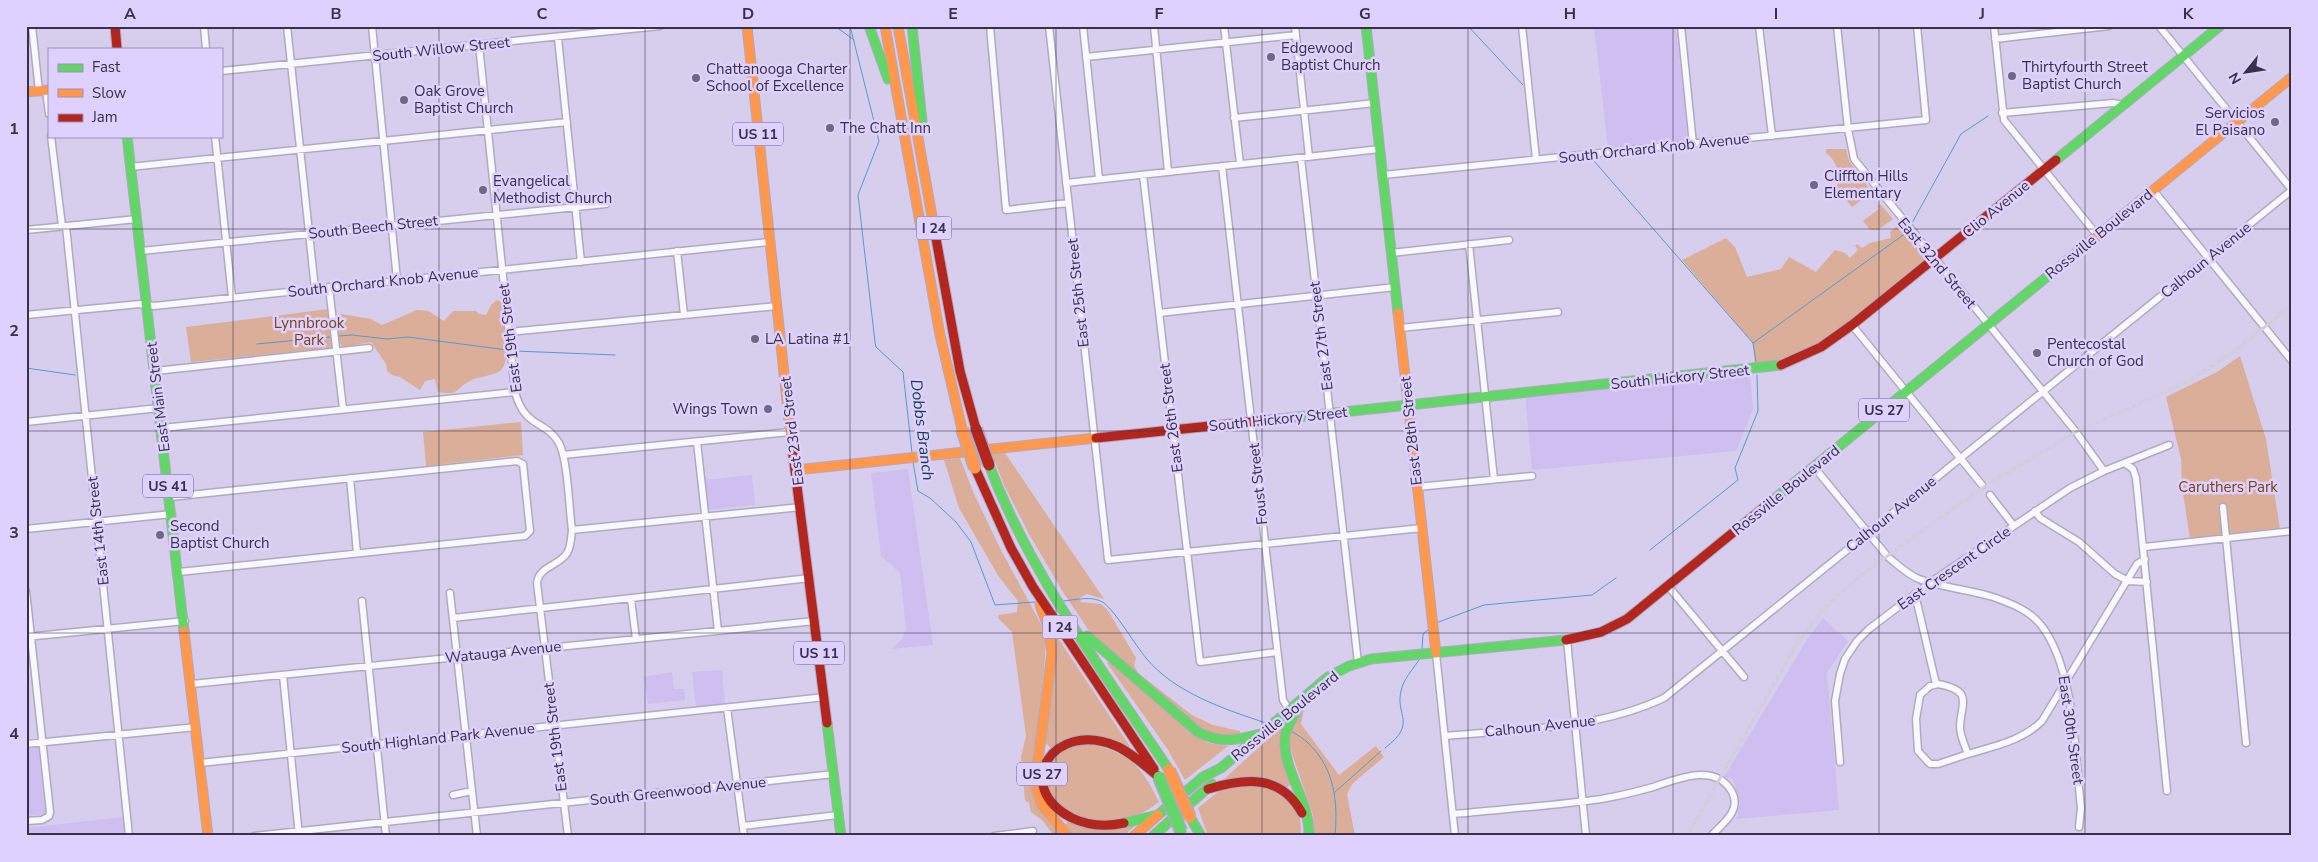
<svg xmlns="http://www.w3.org/2000/svg" width="2318" height="862" viewBox="0 0 2318 862" font-family="'Nunito Sans',sans-serif">
	<style>
		.built { fill: #cebff0 }
		.green { fill: #dbae9a }
		.lines { fill: none; stroke-linecap: round; stroke-linejoin: round }
		.stream { stroke: #519dce; stroke-width: 1 }
		.street-casing { stroke: #b0a9c2; stroke-width: 9 }
		.fast-casing { stroke: #b0a9c2; stroke-width: 11 }
		.slow-casing { stroke: #b0a9c2; stroke-width: 11 }
		.jam-casing { stroke: #b0a9c2; stroke-width: 11 }
		.street { stroke: #f9f8fc; stroke-width: 6 }
		.fast { stroke: #63d668; stroke-width: 9 }
		.slow { stroke: #ff974d; stroke-width: 9 }
		.jam { stroke: #b3261e; stroke-width: 9 }
		.rail-casing { stroke: #d0ced7; stroke-width: 3 }
		.rail { stroke: #ded0ff; stroke-width: 1; stroke-dasharray: 4; stroke-linecap: butt }
		.fast-bridge-casing { stroke: #b0a9c2; stroke-width: 14; stroke-linecap: butt }
		.slow-bridge-casing { stroke: #b0a9c2; stroke-width: 14; stroke-linecap: butt }
		.jam-bridge-casing { stroke: #b0a9c2; stroke-width: 14; stroke-linecap: butt }
		.fast-bridge { stroke: #63d668; stroke-width: 11 }
		.slow-bridge { stroke: #ff974d; stroke-width: 11 }
		.jam-bridge { stroke: #b3261e; stroke-width: 11 }
		.grid { fill: none; stroke: #383148; stroke-width: 1; stroke-opacity: 0.55 }
		.poi-dot { fill: #706882; stroke: #ded0ff; stroke-width: 2 }
		.labels { text-anchor: middle; dominant-baseline: central; stroke-width: 5; stroke-linejoin: round; paint-order: stroke }
		.shield { fill: #ded0ff; stroke: #6a617f; stroke-width: 1 }
		.shield-label { font-size: 14px; font-weight: bold; fill: #383148 }
		.poi-label { font-size: 15px; fill: #383148; stroke: #ded0ff; text-anchor: start }
		.street-label { font-size: 15px; fill: #383148; stroke: #ded0ff }
		.park-label { font-size: 15px; fill: #784413; stroke: #ded0ff }
		.water-label { font-size: 16px; font-style: italic; fill: #123b54; stroke: #ded0ff }
		.neatline { fill: none; stroke: #383148; stroke-width: 2 }
		.grid-label { font-size: 16px; text-anchor: middle; font-weight: bold; fill: #383148 }
	</style>
	<rect width="100%" height="100%" fill="#d7ceed"/>
	<path class="built" d="M1594 26H1676L1688 139 1608 148Z
		M1750 376 1753 409 1736 451 1532 470 1525 396Z
		M908 469 933 645 892 649 902 639 906 629 900 573 881 556 871 473Z
		M752 475 755 505 707 510 704 480Z
		M1823 618 1848 641 1827 673 1839 810 1736 819 1740 803 1733 779 1724 777 1808 638Z
		M722 670 725 704 696 707 692 672Z
		M672 672 674 689H684L685 700 648 704 644 677Z
		M38 745 46 814 26 816V747Z
		M123 817 125 836H26V828Z"/>
	<path class="green" d="M1826 149H1846L1849 161 1875 196 1871 199 1868 195 1852 207 1836 188C1841 176 1838 162 1826 153Z
		M1880 204 1893 219 1878 230H1870L1863 221 1879 209 1877 206Z
		M1899 225 1926 257V261C1885 295 1837 344 1785 360 1775 363 1764 364 1755 366L1753 343 1682 260 1726 238 1735 247 1747 277 1781 269 1789 257 1816 272 1835 250 1845 253 1850 258 1858 250 1855 246 1857 244 1862 248 1870 243 1891 238 1890 232Z
		M497 300 501 302C503 319 515 363 498 372 489 377 478 376 468 382 454 390 459 396 438 392L435 379 425 381 420 390 400 377 392 375 387 371 386 364 371 342 344 347 339 343 337 320 341 314 371 319 382 325 417 310 428 311 444 321 453 311H476L479 314 486 315 491 305Z
		M329 309 332 348 191 362 186 327Z
		M2240 356 2266 439 2280 529 2190 539 2182 486 2181 459 2166 397 2217 372Z
		M521 422 523 455 426 466 423 432Z
		M1005 453 1104 599 1087 594 1079 598 1081 602 1100 604 1107 609 1136 658 1134 665 1138 673 1192 715 1213 725 1240 731 1241 737H1212L1094 638 1063 592 1029 534 1004 485 992 454Z
		M960 458 974 494 1001 550 1042 626 1046 644 1044 670 1031 782 1063 836H1054L1042 820 1031 812 1029 803 1025 800 1021 757 1026 736 1012 632 998 618 999 615 1017 612 1018 601 999 577 959 508 944 460Z
		M1052 629 1135 754 1103 738 1052 749 1043 741Z
		M1110 660 1208 743 1228 746 1185 780 1168 750 1107 663Z
		M1304 708 1301 724 1339 775 1376 746 1384 757 1353 783 1347 794 1355 836H1314L1313 815 1292 754 1289 738 1290 730Z
		M1289 720 1284 730 1295 783 1287 787 1223 780Z
		M1084 742C1129 754 1138 760 1159 802 1084 861 993 770 1084 742Z
		M1232 786C1242 786 1267 784 1275 788 1293 796 1304 816 1300 836H1208L1198 808 1218 792Z
		M1069 820 1140 821 1124 836H1075L1065 825Z"/>
	<g class="lines">
		<path class="stream" d="M835 26 854 40
			M850 26 879 141 858 195 875 342 876 347 903 372 912 453
			M1468 26 1523 85
			M1594 161 1753 343 1756 362
			M1912 223 1961 134 1988 116
			M339 336 352 335 387 339 408 337 507 350
			M1753 343 1906 233
			M257 344 330 337
			M515 351 615 355
			M26 368 75 375
			M913 462 918 491 930 498 956 522 971 542 995 605 1035 602
			M1650 550 1738 480 1735 468 1758 411 1757 375
			M1063 601C1076 600 1093 595 1104 603 1115 611 1136 646 1146 658 1175 693 1224 709 1266 723
			M1436 623 1484 605 1592 595 1616 578
			M1422 649 1423 634 1429 629
			M1291 731C1297 735 1305 739 1310 745 1335 770 1338 803 1335 836
			M1385 748C1418 723 1395 716 1401 691 1403 680 1413 669 1419 660
			M1334 793 1381 751"/>
		<g class="street-casing">
			<path id="street" d="M32 26 39 91
				M204 26 206 49
				M287 26 315 289
				M372 26 397 280
				M990 26 1006 210 1068 203
				M1049 26 1108 560 1422 528
				M1083 26 1099 179
				M1154 26 1168 172
				M1224 26 1240 164
				M1295 26 1309 157
				M1522 26 1536 159
				M1681 26 1693 144
				M1759 26 1772 136
				M1837 26 1848 129 1854 159 2076 432 2104 471
				M1994 26 2004 120 2097 235
				M2159 26 2292 190
				M558 38 581 262
				M1995 39 2109 26
				M479 45 515 392C525 429 546 420 559 443 568 460 569 509 572 530 571 538 571 547 567 553 559 566 539 566 537 583L568 836
				M1086 57 1296 35
				M221 71 660 26
				M46 90 49 114
				M2002 113 2113 103 2123 105
				M1234 118 1375 103
				M51 136 62 226
				M215 136 232 297
				M1301 158 1358 663
				M1222 166 1283 700 1289 710
				M130 167 567 122
				M1143 175 1200 662 1277 652
				M1383 175 1926 120 1917 26
				M1066 183 1380 149
				M2153 190 2292 361
				M66 226 129 836
				M26 230 137 219
				M1469 244 1494 479
				M141 251 606 204
				M677 251 684 315
				M1391 253 1509 240
				M329 287 343 409
				M1159 313 1395 287
				M26 315 140 304 154 306 769 242
				M1852 325 1982 485
				M1400 328 1558 312
				M509 332 777 306
				M155 371 369 348
				M26 422 159 408
				M162 428 515 392
				M697 442 718 631
				M563 455 790 432
				M2126 464 2133 469 2136 478 2167 791
				M1814 467 1888 557C1898 565 1908 575 1919 579 1940 587 1970 590 1993 597 2010 603 2029 610 2041 625 2075 669 2075 754 2081 808L2079 827
				M350 478 357 553
				M1417 487 1532 476
				M1990 495 2014 526
				M170 497 517 461 523 464 530 531 525 536 179 572
				M2223 507 2246 743
				M2035 511 2040 518 2079 542 2115 574 2128 581 2147 582
				M26 529 172 514
				M572 530 801 507
				M2144 547 2292 531
				M1668 586 1744 677
				M26 591 50 812 49 816 42 820 26 821
				M450 593 477 836
				M1915 594 1936 684
				M631 599 636 639
				M362 601 386 836
				M453 618 810 578
				M26 637 185 621
				M1567 640 1586 836
				M1436 653 1455 836
				M283 675 299 836
				M192 684 815 621
				M1938 684C1974 691 1961 702 1960 727 1960 736 1965 746 1968 754L1938 764H1930L1918 751 1916 719 1920 695 1930 686Z
				M727 708 744 836
				M1445 736C1518 729 1596 730 1664 698L2292 190
				M26 744 196 727
				M1968 754C1994 746 2022 741 2042 721L2137 564 2145 559
				M1840 762 1835 701 1840 674 1845 659 1857 641 1869 629 1931 582 2070 488 2104 471 2169 445
				M200 763 825 697
				M453 795 472 791
				M1454 814C1503 809 1552 806 1601 799 1618 796 1636 792 1653 787 1677 779 1716 762 1732 792 1742 811 1722 824 1711 836
				M743 826 838 815
				M254 836 834 774
				M994 836 1033 831"/>
		</g>
		<g class="fast-casing">
			<path id="fast" d="M869 26 888 79
				M912 26 922 121
				M1366 26 1398 313
				M127 136 184 631
				M2056 160 2220 26
				M1278 419 1781 365
				M989 465C1031 576 1104 672 1169 770
				M1773 500 2075 254
				M1087 636 1198 732C1220 744 1237 740 1260 734
				M1300 705C1295 715 1286 726 1285 737 1282 770 1310 800 1309 836
				M827 723 841 836
				M1190 817 1201 836
				M1124 823 1158 815 1203 777 1221 768 1328 677 1349 666 1371 659 1566 640
				M1153 836 1212 784"/>
		</g>
		<g class="slow-casing">
			<path id="slow" d="M747 26 791 439
				M885 26 940 335 962 429
				M898 26 933 222
				M26 92 49 90
				M2075 254 2292 77
				M1398 313 1436 653
				M796 470 1096 438
				M1040 605 1049 629 1052 653 1035 784 1042 805 1068 836
				M184 631 208 836
				M1134 836 1158 815"/>
		</g>
		<g class="jam-casing">
			<path id="jam" d="M115 26 117 49
				M933 222 960 371 976 429
				M1781 365 1821 347 1852 325 2056 160
				M1096 438 1278 419
				M791 439 827 723
				M975 468 1011 548 1033 587 1154 769
				M1566 640 1601 632 1627 619 1773 500
				M1208 789C1245 778 1281 774 1302 813
				M1124 823C1106 827 1089 826 1072 818 1011 787 1053 719 1116 746 1131 752 1146 767 1159 777"/>
		</g>
		<use href="#street" class="street"/>
		<use href="#fast" class="fast"/>
		<use href="#slow" class="slow"/>
		<use href="#jam" class="jam"/>
		<g class="rail-casing">
			<path id="rail" d="M1687 836 1798 642 1827 605 1861 575 1985 486 2076 432 2187 382 2236 350 2292 305"/>
		</g>
		<use href="#rail" class="rail"/>
		<g class="fast-bridge-casing">
			<path id="fast-bridge" d="M1159 777 1181 831"/>
		</g>
		<g class="slow-bridge-casing">
			<path id="slow-bridge" d="M962 429 975 468
				M1169 770 1190 817"/>
		</g>
		<g class="jam-bridge-casing">
			<path id="jam-bridge" d="M976 429 989 465"/>
		</g>
		<use href="#fast-bridge" class="fast-bridge"/>
		<use href="#slow-bridge" class="slow-bridge"/>
		<use href="#jam-bridge" class="jam-bridge"/>
	</g>
	<path class="grid" d="M233 26V836M439 26V836M645 26V836M850 26V836M1056 26V836M1262 26V836M1468 26V836M1673 26V836M1879 26V836M2085 26V836M26 229H2292M26 431H2292M26 633H2292"/>
	<g class="poi-dot">
		<circle cx="1271" cy="57" r="5"/>
		<circle cx="2012" cy="76" r="5"/>
		<circle cx="696" cy="78" r="5"/>
		<circle cx="404" cy="100" r="5"/>
		<circle cx="2275" cy="122" r="5"/>
		<circle cx="830" cy="128" r="5"/>
		<circle cx="1814" cy="185" r="5"/>
		<circle cx="483" cy="190" r="5"/>
		<circle cx="755" cy="339" r="5"/>
		<circle cx="2037" cy="353" r="5"/>
		<circle cx="768" cy="409" r="5"/>
		<circle cx="160" cy="535" r="5"/>
	</g>
	<g class="labels">
		<g class="shield">
			<rect x="733" y="122.5" width="50" height="23" rx="4"/>
			<rect x="916.5" y="216.5" width="35" height="23" rx="4"/>
			<rect x="1859" y="398.5" width="50" height="23" rx="4"/>
			<rect x="143" y="474.5" width="50" height="23" rx="4"/>
			<rect x="1042.5" y="615.5" width="35" height="23" rx="4"/>
			<rect x="794" y="641.5" width="50" height="23" rx="4"/>
			<rect x="1017" y="762.5" width="50" height="23" rx="4"/>
		</g>
		<g class="shield-label">
			<text x="758" y="134">US 11</text>
			<text x="934" y="228">I 24</text>
			<text x="1884" y="410">US 27</text>
			<text x="168" y="486">US 41</text>
			<text x="1060" y="627">I 24</text>
			<text x="819" y="653">US 11</text>
			<text x="1042" y="774">US 27</text>
		</g>
		<g class="poi-label">
			<text x="1281" y="48">Edgewood<tspan x="1281" dy="17">Baptist Church</tspan></text>
			<text x="2022" y="67">Thirtyfourth Street<tspan x="2022" dy="17">Baptist Church</tspan></text>
			<text x="706" y="69">Chattanooga Charter<tspan x="706" dy="17">School of Excellence</tspan></text>
			<text x="414" y="91">Oak Grove<tspan x="414" dy="17">Baptist Church</tspan></text>
			<text x="2265" y="113" text-anchor="end">Servicios<tspan x="2265" dy="17">El Paisano</tspan></text>
			<text x="840" y="128">The Chatt Inn</text>
			<text x="1824" y="176">Cliffton Hills<tspan x="1824" dy="17">Elementary</tspan></text>
			<text x="493" y="181">Evangelical<tspan x="493" dy="17">Methodist Church</tspan></text>
			<text x="765" y="339">LA Latina #1</text>
			<text x="2047" y="344">Pentecostal<tspan x="2047" dy="17">Church of God</tspan></text>
			<text x="758" y="409" text-anchor="end">Wings Town</text>
			<text x="170" y="526">Second<tspan x="170" dy="17">Baptist Church</tspan></text>
		</g>
		<g class="street-label">
			<text transform="translate(441 49) rotate(-6)">South Willow Street</text>
			<text transform="translate(1654 148) rotate(-6)">South Orchard Knob Avenue</text>
			<text transform="translate(1996 209) rotate(-39)">Clio Avenue</text>
			<text transform="translate(373 227) rotate(-6)">South Beech Street</text>
			<text transform="translate(2099 234) rotate(-39)">Rossville Boulevard</text>
			<text transform="translate(2206 260) rotate(-39)">Calhoun Avenue</text>
			<text transform="translate(1937 263) rotate(50)">East 32nd Street</text>
			<text transform="translate(383 282) rotate(-6)">South Orchard Knob Avenue</text>
			<text transform="translate(1078 293) rotate(-96)">East 25th Street</text>
			<text transform="translate(1321 336) rotate(-97)">East 27th Street</text>
			<text transform="translate(510 338) rotate(-97)">East 19th Street</text>
			<text transform="translate(1680 377) rotate(-6)">South Hickory Street</text>
			<text transform="translate(158 397) rotate(-97)">East Main Street</text>
			<text transform="translate(1171 418) rotate(-97)">East 26th Street</text>
			<text transform="translate(1278 419) rotate(-6)">South Hickory Street</text>
			<text transform="translate(792 431) rotate(-97)">East 23rd Street</text>
			<text transform="translate(1411 431) rotate(-96)">East 28th Street</text>
			<text transform="translate(1258 484) rotate(-96)">Foust Street</text>
			<text transform="translate(1786 490) rotate(-39)">Rossville Boulevard</text>
			<text transform="translate(1891 514) rotate(-39)">Calhoun Avenue</text>
			<text transform="translate(98 531) rotate(-96)">East 14th Street</text>
			<text transform="translate(1954 568) rotate(-35)">East Crescent Circle</text>
			<text transform="translate(503 652) rotate(-6)">Watauga Avenue</text>
			<text transform="translate(1285 716) rotate(-39)">Rossville Boulevard</text>
			<text transform="translate(1540 726) rotate(-6)">Calhoun Avenue</text>
			<text transform="translate(2071 730) rotate(82)">East 30th Street</text>
			<text transform="translate(555 737) rotate(-97)">East 19th Street</text>
			<text transform="translate(438 738) rotate(-6)">South Highland Park Avenue</text>
			<text transform="translate(678 791) rotate(-6)">South Greenwood Avenue</text>
		</g>
		<g class="park-label">
			<text x="309" y="323">Lynnbrook<tspan x="309" dy="17">Park</tspan></text>
			<text x="2228" y="487">Caruthers Park</text>
		</g>
		<g class="water-label">
			<text transform="translate(922 430) rotate(83)">Dobbs Branch</text>
		</g>
	</g>
	<rect width="2318" height="862" fill="none" stroke="#ded0ff" stroke-width="55"/>
	<rect x="48" y="48" width="175" height="90" fill="#ded0ff" stroke="#9c90b6"/>
	<rect x="58" y="64" width="25" height="8" fill="#63d668" stroke="#9c90b6"/>
	<text x="92" y="72" font-size="15" fill="#383148">Fast</text>
	<rect x="58" y="89" width="25" height="8" fill="#ff974d" stroke="#9c90b6"/>
	<text x="92" y="98" font-size="15" fill="#383148">Slow</text>
	<rect x="58" y="114" width="25" height="8" fill="#b3261e" stroke="#9c90b6"/>
	<text x="92" y="122" font-size="15" fill="#383148">Jam</text>
	<g transform="translate(2246 72) rotate(240)" stroke="#ded0ff" stroke-width="4" paint-order="stroke">
	<path d="M0-4L9 19L0 12L-9 19Z" fill="#383148"/>
	<text y="-8" font-size="14" font-weight="bold" text-anchor="middle" fill="#383148">N</text>
	</g>
	<rect x="28" y="28" width="2262" height="806" class="neatline"/>
	<g class="grid-label">
		<text x="130" y="19">A</text>
		<text x="336" y="19">B</text>
		<text x="542" y="19">C</text>
		<text x="748" y="19">D</text>
		<text x="953" y="19">E</text>
		<text x="1159" y="19">F</text>
		<text x="1365" y="19">G</text>
		<text x="1570" y="19">H</text>
		<text x="1776" y="19">I</text>
		<text x="1982" y="19">J</text>
		<text x="2188" y="19">K</text>
		<text x="14" y="134">1</text>
		<text x="14" y="336">2</text>
		<text x="14" y="538">3</text>
		<text x="14" y="739">4</text>
	</g>
</svg>
